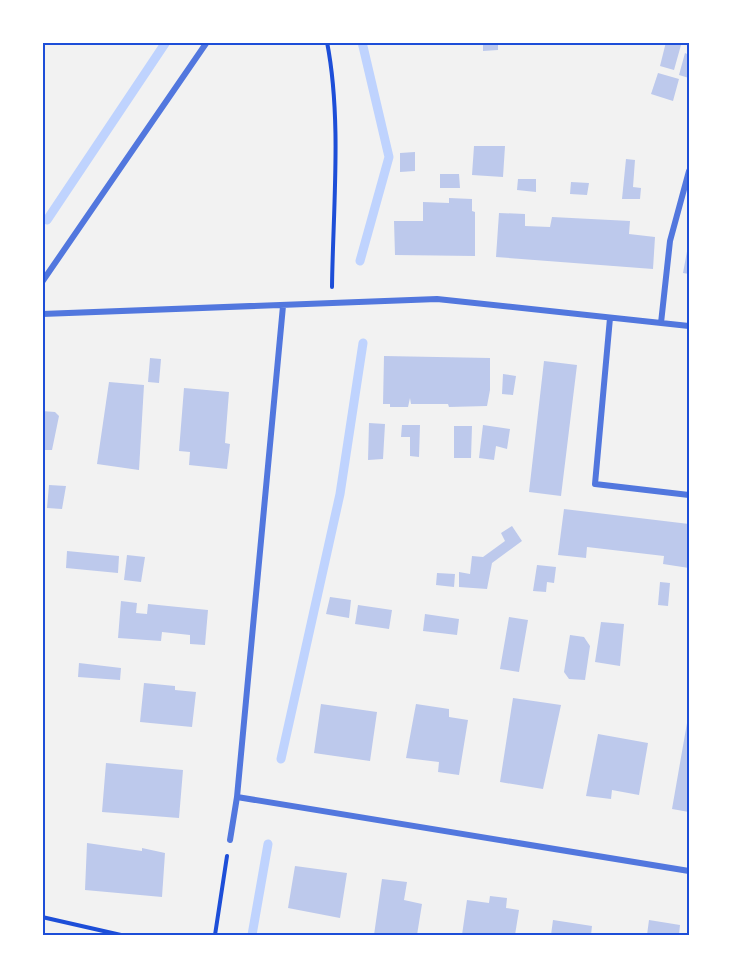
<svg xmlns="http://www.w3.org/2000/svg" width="731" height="977" viewBox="0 0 731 977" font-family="'Archivo Narrow',sans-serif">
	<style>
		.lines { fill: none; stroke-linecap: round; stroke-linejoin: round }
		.stream { stroke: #bfd3fe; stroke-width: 9 }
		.building { fill: #bdc9ec }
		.path { stroke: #1d4ed8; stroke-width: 4 }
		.minor { stroke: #5277de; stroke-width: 6 }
		.neatline { fill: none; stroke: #1d4ed8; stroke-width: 2 }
	</style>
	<rect width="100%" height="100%" fill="#f2f2f2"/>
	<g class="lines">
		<path class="stream" d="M47 220 166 42
			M360 261 389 157 362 42
			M281 759 340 494 363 343
			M252 935 268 844"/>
	</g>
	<path class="building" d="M483 42H498V50L483 51Z
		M666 42 681 45 674 70 660 66Z
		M685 53 689 55V78L679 75Z
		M658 73 679 79 673 101 651 94Z
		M474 146H505L503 177 472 175Z
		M415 152V171L400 172V153Z
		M626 159 635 160 633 187 641 188 640 199H622Z
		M440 174H459L460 188H440Z
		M518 179H536V192L517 190Z
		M571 182 589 183 587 195 570 194Z
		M449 198 472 199V211L475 212V256L395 255 394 221H423V202L449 203Z
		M499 213 525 214V226L550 227 552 217 630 221 629 234 655 237 653 269 496 257Z
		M688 246H689V274L683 273Z
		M384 356 490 358V390L487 406 449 407 448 404H411L410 398 408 407H390V404H383Z
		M150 358 161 359 159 383 148 382Z
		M544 361 577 365 561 496 529 492Z
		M503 374 516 376 513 395 502 394Z
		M109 382 144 385 139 470 97 464Z
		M184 388 229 392 225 443 230 444 227 469 189 465 190 452 179 451Z
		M42 411 55 412 59 416 52 450H42Z
		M369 423 385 424 383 459 368 460Z
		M402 425H420L419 457 410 456V437H401Z
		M483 425 510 429 507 449 496 446 494 460 479 458Z
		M454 426H472L471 458H454Z
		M49 485 66 486 62 509 47 508Z
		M564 509 689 524V568L663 564 664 556 587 547 586 558 558 555Z
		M512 526 522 541 492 563 487 589 459 587V572L470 574 472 556 483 557 505 541 501 533Z
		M67 551 119 556 118 573 66 568Z
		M127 555 145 557 141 582 124 580Z
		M537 565 556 567 554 583 547 582 546 592 533 591Z
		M437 573 455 574 454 587 436 585Z
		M660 582 670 583 668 606 658 605Z
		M330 597 351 600 349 618 326 614Z
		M121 601 137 603 136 613 147 614 148 604 208 610 205 645 190 644V635L162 632 161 641 118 638Z
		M358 605 392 610 389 629 355 624Z
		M425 614 459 619 457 635 423 631Z
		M509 617 528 620 519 672 500 669Z
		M601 622 624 624 620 666 595 662Z
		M570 635 584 637 590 646 585 680 569 679 564 672Z
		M79 663 121 668 120 680 78 677Z
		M144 683 175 686V690L196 692 192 727 140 722Z
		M513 698 561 705 543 789 500 782Z
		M321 704 377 712 370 761 314 753Z
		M416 704 449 709V717L468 720 459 775 438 772 439 762 406 758Z
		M687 723 689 724V812L672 809Z
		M598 734 648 743 639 795 612 790 611 799 586 796Z
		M106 763 183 770 179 818 102 812Z
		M87 843 142 851V848L165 853 162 897 85 890Z
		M295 866 347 873 340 918 288 908Z
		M382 879 407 882 404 900 422 904 417 935H374Z
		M490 896 507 898 506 908 519 910 515 935H462L467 900 489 903Z
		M553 920 592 926 591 935H551Z
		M649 920 680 925 679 935H647Z"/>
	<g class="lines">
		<path class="path" d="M327 42C342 119 333 208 332 287
			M42 917 121 935
			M215 935 227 856"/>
		<path class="minor" d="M42 282 207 42
			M42 314 437 299 689 326
			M610 318 595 484 689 495
			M661 323 670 241 689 171
			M237 797 689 871
			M230 840 237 797 283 306"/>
	</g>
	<rect width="731" height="977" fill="none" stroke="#ffffff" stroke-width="87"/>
	<rect x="44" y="44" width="644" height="890" class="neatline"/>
</svg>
